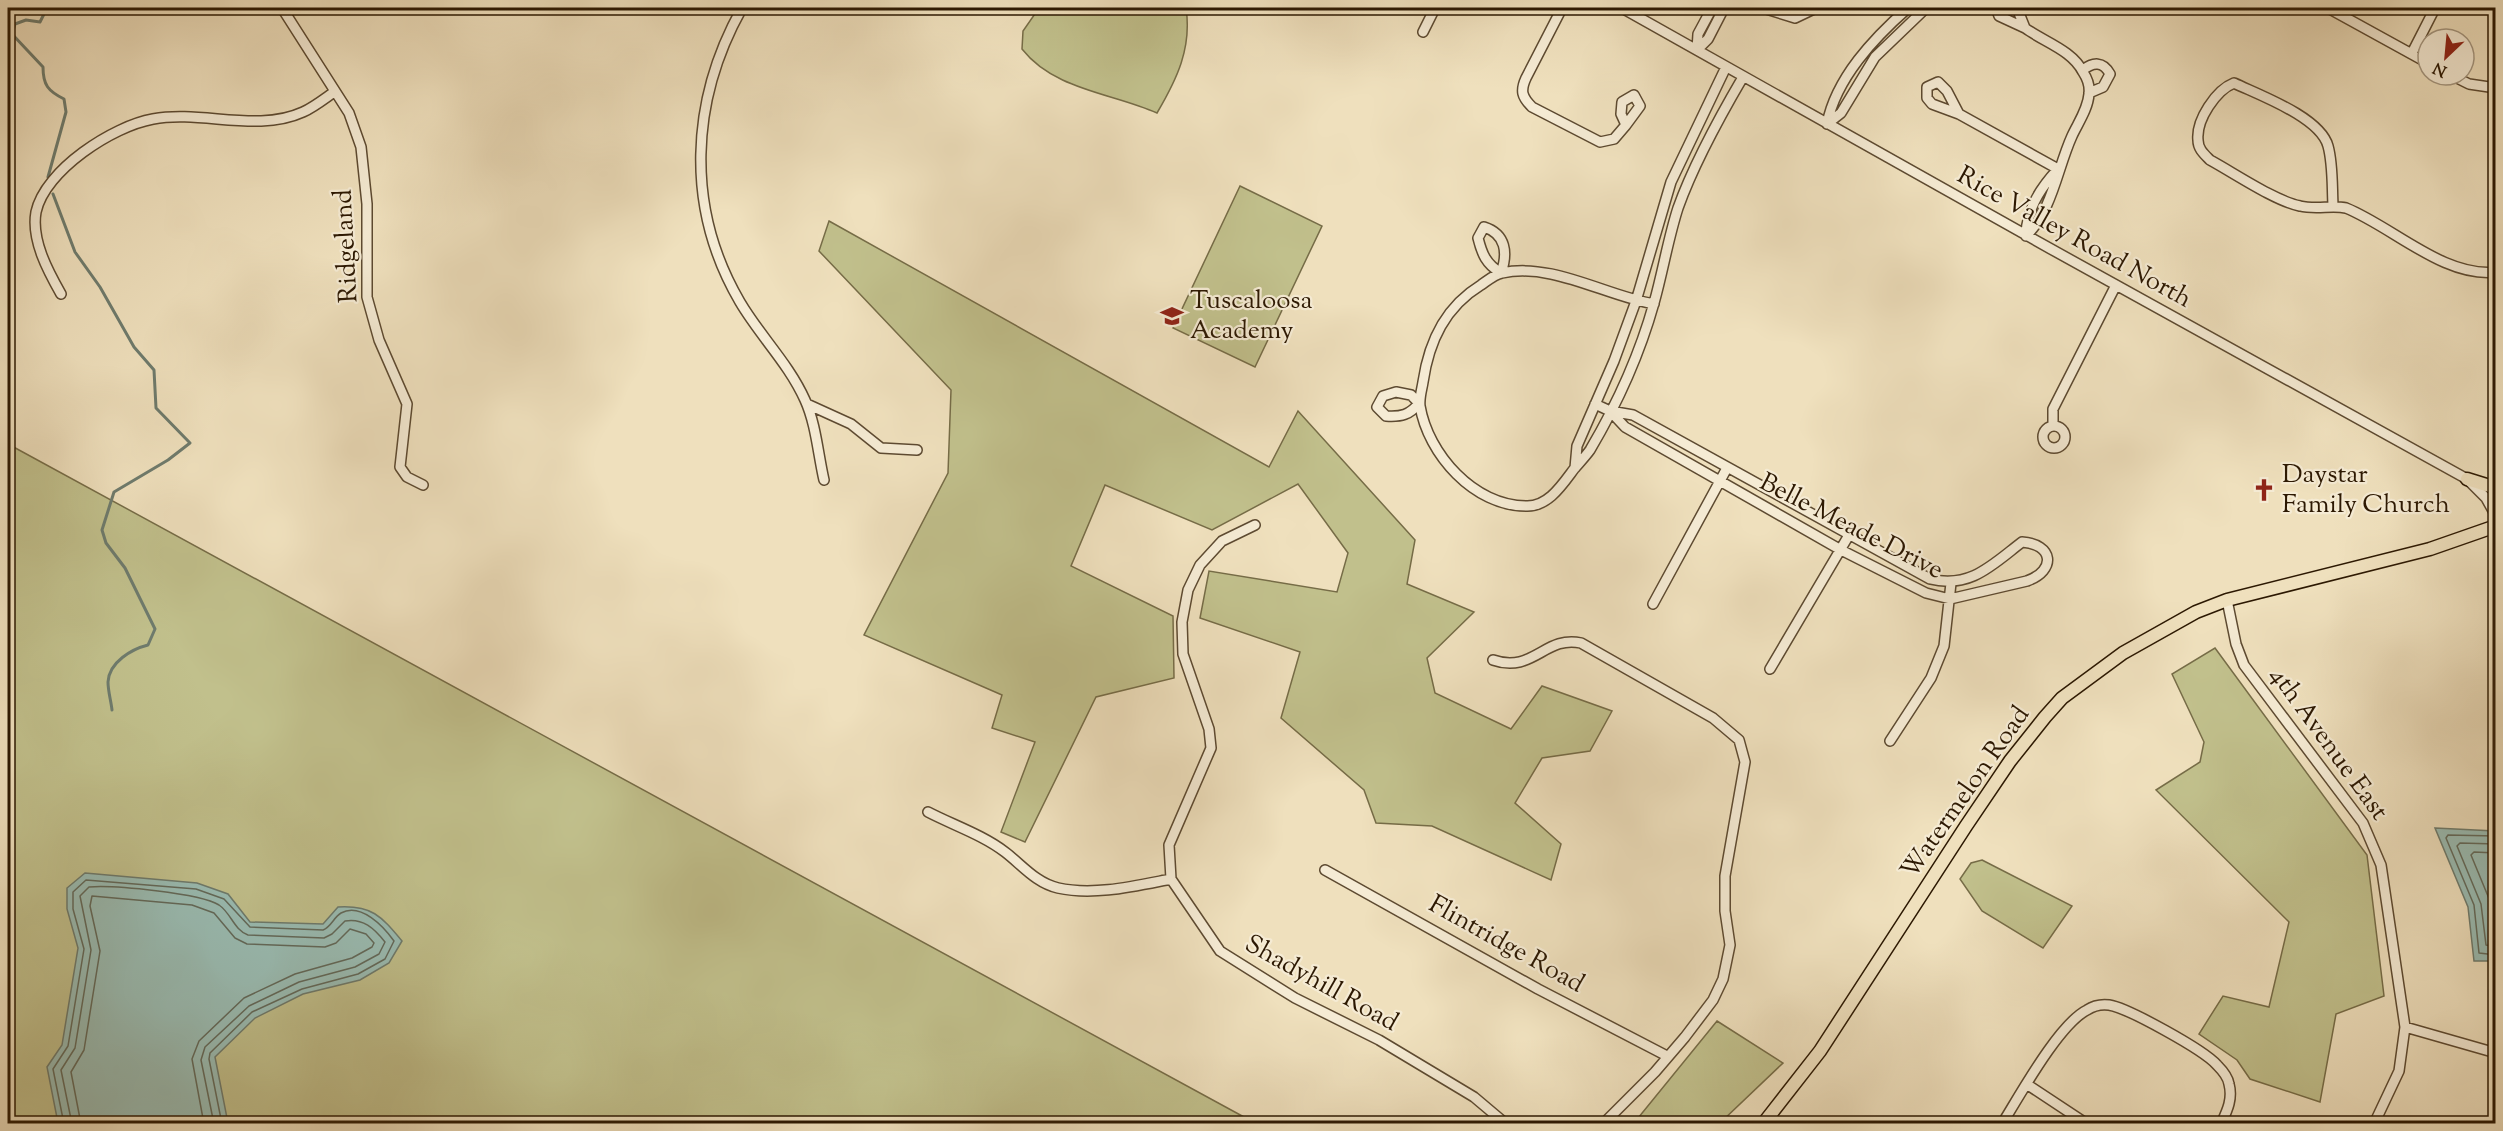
<svg xmlns="http://www.w3.org/2000/svg" width="2503" height="1131" viewBox="0 0 2503 1131" font-family="'Sorts Mill Goudy',serif">
	<style>
		.green { fill: #c1c08c; stroke: #766c47; stroke-width: 1.5 }
		.water { fill: #9abdb4; stroke: #6e7b6d; stroke-width: 1.5 }
		.lines { fill: none; stroke-linecap: round; stroke-linejoin: round }
		.shore { stroke: #636a5b; stroke-width: 1.5 }
		.stream { stroke: #6e7b6d; stroke-width: 3 }
		.minor-casing { stroke: #5d4a31; stroke-width: 12 }
		.major-casing { stroke: #2c1802; stroke-width: 15 }
		.minor { stroke: #f5ebd4; stroke-width: 9 }
		.major { stroke: #efe0bd; stroke-width: 12 }
		.labels { text-anchor: middle; dominant-baseline: central; stroke-width: 4.5; stroke-linejoin: round; paint-order: stroke }
		.street-label { font-size: 26px; fill: #2c1802; stroke: #f5ebd4 }
		.poi-label { font-size: 26px; fill: #2c1802; stroke: #f5ebd4; text-anchor: start }
	</style>
	<rect width="100%" height="100%" fill="#efe0bd"/>
	<filter id="stains"><feTurbulence type="fractalNoise" baseFrequency=".00333" numOctaves="4"/><feColorMatrix values="0 0 0 0 .2 0 0 0 0 .09 0 0 0 0 .02 0 0 0 .5 -.17"/></filter>
	<radialGradient id="worn" r=".72"><stop offset=".6" stop-color="#630" stop-opacity="0"/><stop offset="1" stop-color="#630" stop-opacity=".3"/></radialGradient>
	<path class="green" d="M1039 8H1186C1192 48 1177 79 1157 113 1112 93 1054 90 1022 49L1023 31Z
		M1240 186 1322 226 1255 367 1173 328Z
		M829 221 1269 467 1298 411 1415 540 1407 584 1474 612 1427 658 1435 693 1511 729 1542 686 1612 711 1590 751 1542 758 1515 803 1561 844 1551 880 1432 826 1376 823 1364 790 1281 718 1300 652 1200 618 1209 571 1337 592 1348 553 1298 484 1212 530 1105 485 1071 566 1173 616 1174 678 1096 697 1025 842 1001 832 1035 742 992 728 1002 695 864 635 948 473 951 390 819 251Z
		M8 444 1255 1123H8Z
		M2215 648 2367 855 2384 996 2336 1014 2320 1102 2250 1079 2237 1060 2199 1034 2223 996 2269 1007 2289 922 2156 790 2200 762 2204 742 2172 674Z
		M1982 860 2072 906 2043 948 1982 911 1960 879 1971 863Z
		M1717 1021 1783 1063 1720 1123H1634Z"/>
	<path class="water" d="M2435 828 2495 831V961H2474L2468 907Z
		M85 873 197 883 228 894 250 922 323 924 338 907C372 905 381 916 402 941L389 963 360 980 303 994 255 1018 215 1057 228 1123H58L47 1067 62 1045 78 948 67 909V888Z"/>
	<g class="lines">
		<path class="shore" d="M2496 836 2448 835 2446 838 2474 905 2479 953 2496 955
			M2496 844 2460 843 2457 846 2481 904 2486 945 2496 947
			M2496 853 2474 852 2471 855 2490 901 2496 938
			M64 1124 53 1069 68 1046 84 949 73 909V892L86 880 196 889 224 899 250 927 323 930C331 927 334 917 341 913 361 902 384 927 394 941L385 959 358 974 302 989 252 1012 210 1053 209 1059 222 1124
			M72 1124 61 1070 75 1048 91 950 80 896 89 887C113 885 200 893 219 905 231 913 234 930 248 935L324 938 332 934 345 921C363 918 374 928 385 942L379 954 355 967 299 982 249 1006 205 1047 201 1060 214 1124
			M81 1124 71 1072 84 1050 100 951 90 906 92 896 192 905 214 913 235 938 247 944 325 947 336 943 350 929 366 934 374 943 372 947 352 958 295 974 244 998 199 1041 192 1059 204 1124"/>
		<path class="stream" d="M47 8 40 22 26 20 15 24 12 34 43 67C43 85 48 91 64 99L66 112 48 177
			M53 194 75 252 100 287 134 347 154 370 156 408 190 443 168 460 114 492 102 530 106 543 125 568 155 629 148 645C132 649 109 662 108 682 108 691 111 701 112 710"/>
		<g class="minor-casing">
			<path id="minor" d="M282 8 349 113 361 147 367 204V297L379 340 407 404 400 467 407 477 423 485
				M742 8C690 101 685 208 740 302 760 336 789 364 805 400 816 424 818 454 824 480
				M1562 8 1526 78C1520 91 1522 97 1532 107L1600 142 1614 139 1626 125
				M1622 8 2051 249 2467 479 2486 498 2496 516
				M1763 8 1795 18 1816 8
				M1996 8 1999 16 2025 28 2017 8
				M2328 8 2428 63
				M2025 28C2044 42 2072 50 2083 72 2087 78 2090 86 2089 94 2088 109 2078 123 2072 136 2057 169 2053 209 2026 236
				M1423 32 1435 8
				M1697 50 1708 39 1724 8
				M1697 50 1698 34 1712 8
				M2412 53 2435 8
				M2083 70C2093 62 2103 61 2110 74L2103 87 2089 93
				M2451 75 2469 84 2496 88
				M1938 82 1947 91 1959 114 1932 104 1927 98V87Z
				M1634 95 1640 106 1626 125 1621 114 1622 102Z
				M1959 114 2058 169
				M1827 124 1841 113 1875 57 1926 8
				M1827 124C1836 78 1874 38 1908 8
				M2333 205C2332 186 2333 164 2328 146 2320 117 2259 95 2234 83 2216 90 2196 120 2198 140 2198 149 2204 154 2210 160 2234 173 2275 201 2300 206 2316 210 2331 205 2346 208 2393 227 2444 278 2496 272
				M1484 227C1506 234 1508 253 1501 273 1486 264 1482 254 1478 238Z
				M2026 236C2026 210 2041 187 2058 169
				M61 294C48 271 31 240 36 212 45 170 113 126 153 119 202 110 257 133 303 112 314 107 324 99 334 92
				M1654 304C1606 296 1552 262 1502 273 1495 274 1487 281 1481 285 1445 307 1429 341 1423 382 1422 389 1419 398 1420 406 1428 454 1474 506 1526 506 1548 507 1562 485 1574 469 1579 463 1585 457 1590 450 1616 406 1640 353 1654 303 1663 271 1668 239 1678 208 1694 163 1719 118 1743 77
				M1396 392 1411 395 1419 403C1410 415 1401 417 1386 416L1377 407 1383 396Z
				M807 404 851 424 881 448 917 450
				M1595 404 1610 411 1625 427 1841 550 1926 593 1950 599 2027 581C2057 570 2053 544 2022 542 1992 565 1970 589 1930 579L1633 415 1610 411
				M2053 426V409L2116 285
				M2043 437a11 11 0 1 1 22 0a11 11 0 1 1-22 0Z
				M1575 468 1577 446 1614 361 1636 301 1671 182 1726 67
				M1255 525 1222 541 1200 565 1188 590 1182 622 1183 654 1209 729 1211 748 1169 845 1171 879 1220 951 1295 998 1379 1040 1474 1097 1506 1124
				M2227 600 2236 644 2244 665 2363 823 2381 865 2405 1027 2399 1071 2374 1124
				M1653 604 1727 468
				M1493 660C1533 674 1545 635 1581 643L1713 718 1739 740 1745 762 1725 876V911L1730 945 1723 979 1713 1000 1685 1037 1655 1072 1603 1124
				M1770 669 1849 535
				M1890 741 1931 678 1944 646 1951 583
				M928 812C953 825 983 835 1005 852 1022 865 1036 883 1058 888 1094 896 1135 886 1171 879
				M1325 870 1538 989 1667 1056
				M2405 1027 2496 1053
				M2028 1085 2087 1124
				M2002 1124C2020 1095 2059 1024 2087 1010 2093 1006 2101 1004 2109 1005 2128 1008 2204 1050 2217 1065 2222 1070 2228 1077 2229 1084 2233 1099 2227 1111 2221 1124"/>
		</g>
		<g class="major-casing">
			<path id="major" d="M2467 479 2496 488
				M1763 1124 1820 1051 1966 826 2010 761 2045 717 2062 698 2123 653 2196 612 2227 600 2430 549 2496 526"/>
		</g>
		<use href="#minor" class="minor"/>
		<use href="#major" class="major"/>
	</g>
	<defs>
		<g id="school-bare" transform="scale(1.8)"><path d="M0-5L7-2L0 1L-7-2ZM-4 1L0 2.5L4 1V4Q0 6-4 4Z" fill="#8f2418" stroke="#f5ebd4" stroke-width="2.5" paint-order="stroke"/></g>
		<g id="church-bare" transform="scale(1.8)"><path d="M-1.2-6h2.4v3.5h3.3v2.4h-3.3V6h-2.4V-.1h-3.3v-2.4h3.3Z" fill="#8f2418" stroke="#f5ebd4" stroke-width="2.5" paint-order="stroke"/></g>
	</defs>
	<g fill-rule="evenodd">
		<use href="#school-bare" x="1172" y="316"/>
		<use href="#church-bare" x="2264" y="490"/>
	</g>
	<g class="labels">
		<g class="street-label">
			<text transform="translate(2074 238) rotate(29)">Rice Valley Road North</text>
			<text transform="translate(347 246) rotate(-93)">Ridgeland</text>
			<text transform="translate(1851 527) rotate(27)">Belle Meade Drive</text>
			<text transform="translate(2328 744) rotate(54)">4th Avenue East</text>
			<text transform="translate(1966 793) rotate(-55)">Watermelon Road</text>
			<text transform="translate(1506 945) rotate(29)">Flintridge Road</text>
			<text transform="translate(1321 984) rotate(29)">Shadyhill Road</text>
		</g>
		<g class="poi-label">
			<text x="1190" y="301">Tuscaloosa<tspan x="1190" dy="30">Academy</tspan></text>
			<text x="2282" y="475">Daystar<tspan x="2282" dy="30">Family Church</tspan></text>
		</g>
	</g>
	<rect width="2503" height="1131" fill="none" stroke="#efe0bd" stroke-width="30"/>
	<rect x="9" y="9" width="2485" height="1113" fill="none" stroke="#2c1802" stroke-width="3"/>
	<rect x="15" y="15" width="2473" height="1101" fill="none" stroke="#2c1802" stroke-width="1.5"/>
	<g transform="translate(2446 57) rotate(206)"><circle r="28" fill="#f5ebd4" stroke="#a59780" stroke-width="1.5"/>
	<path d="M0-4.5L10 22L0 15L-10 22Z" fill="#8f2418"/>
	<text y="-9" font-size="16" font-weight="bold" text-anchor="middle" fill="#2c1802">N</text>
	</g>
	<rect width="100%" height="100%" filter="url(#stains)"/>
	<rect width="100%" height="100%" fill="url(#worn)"/>
</svg>
